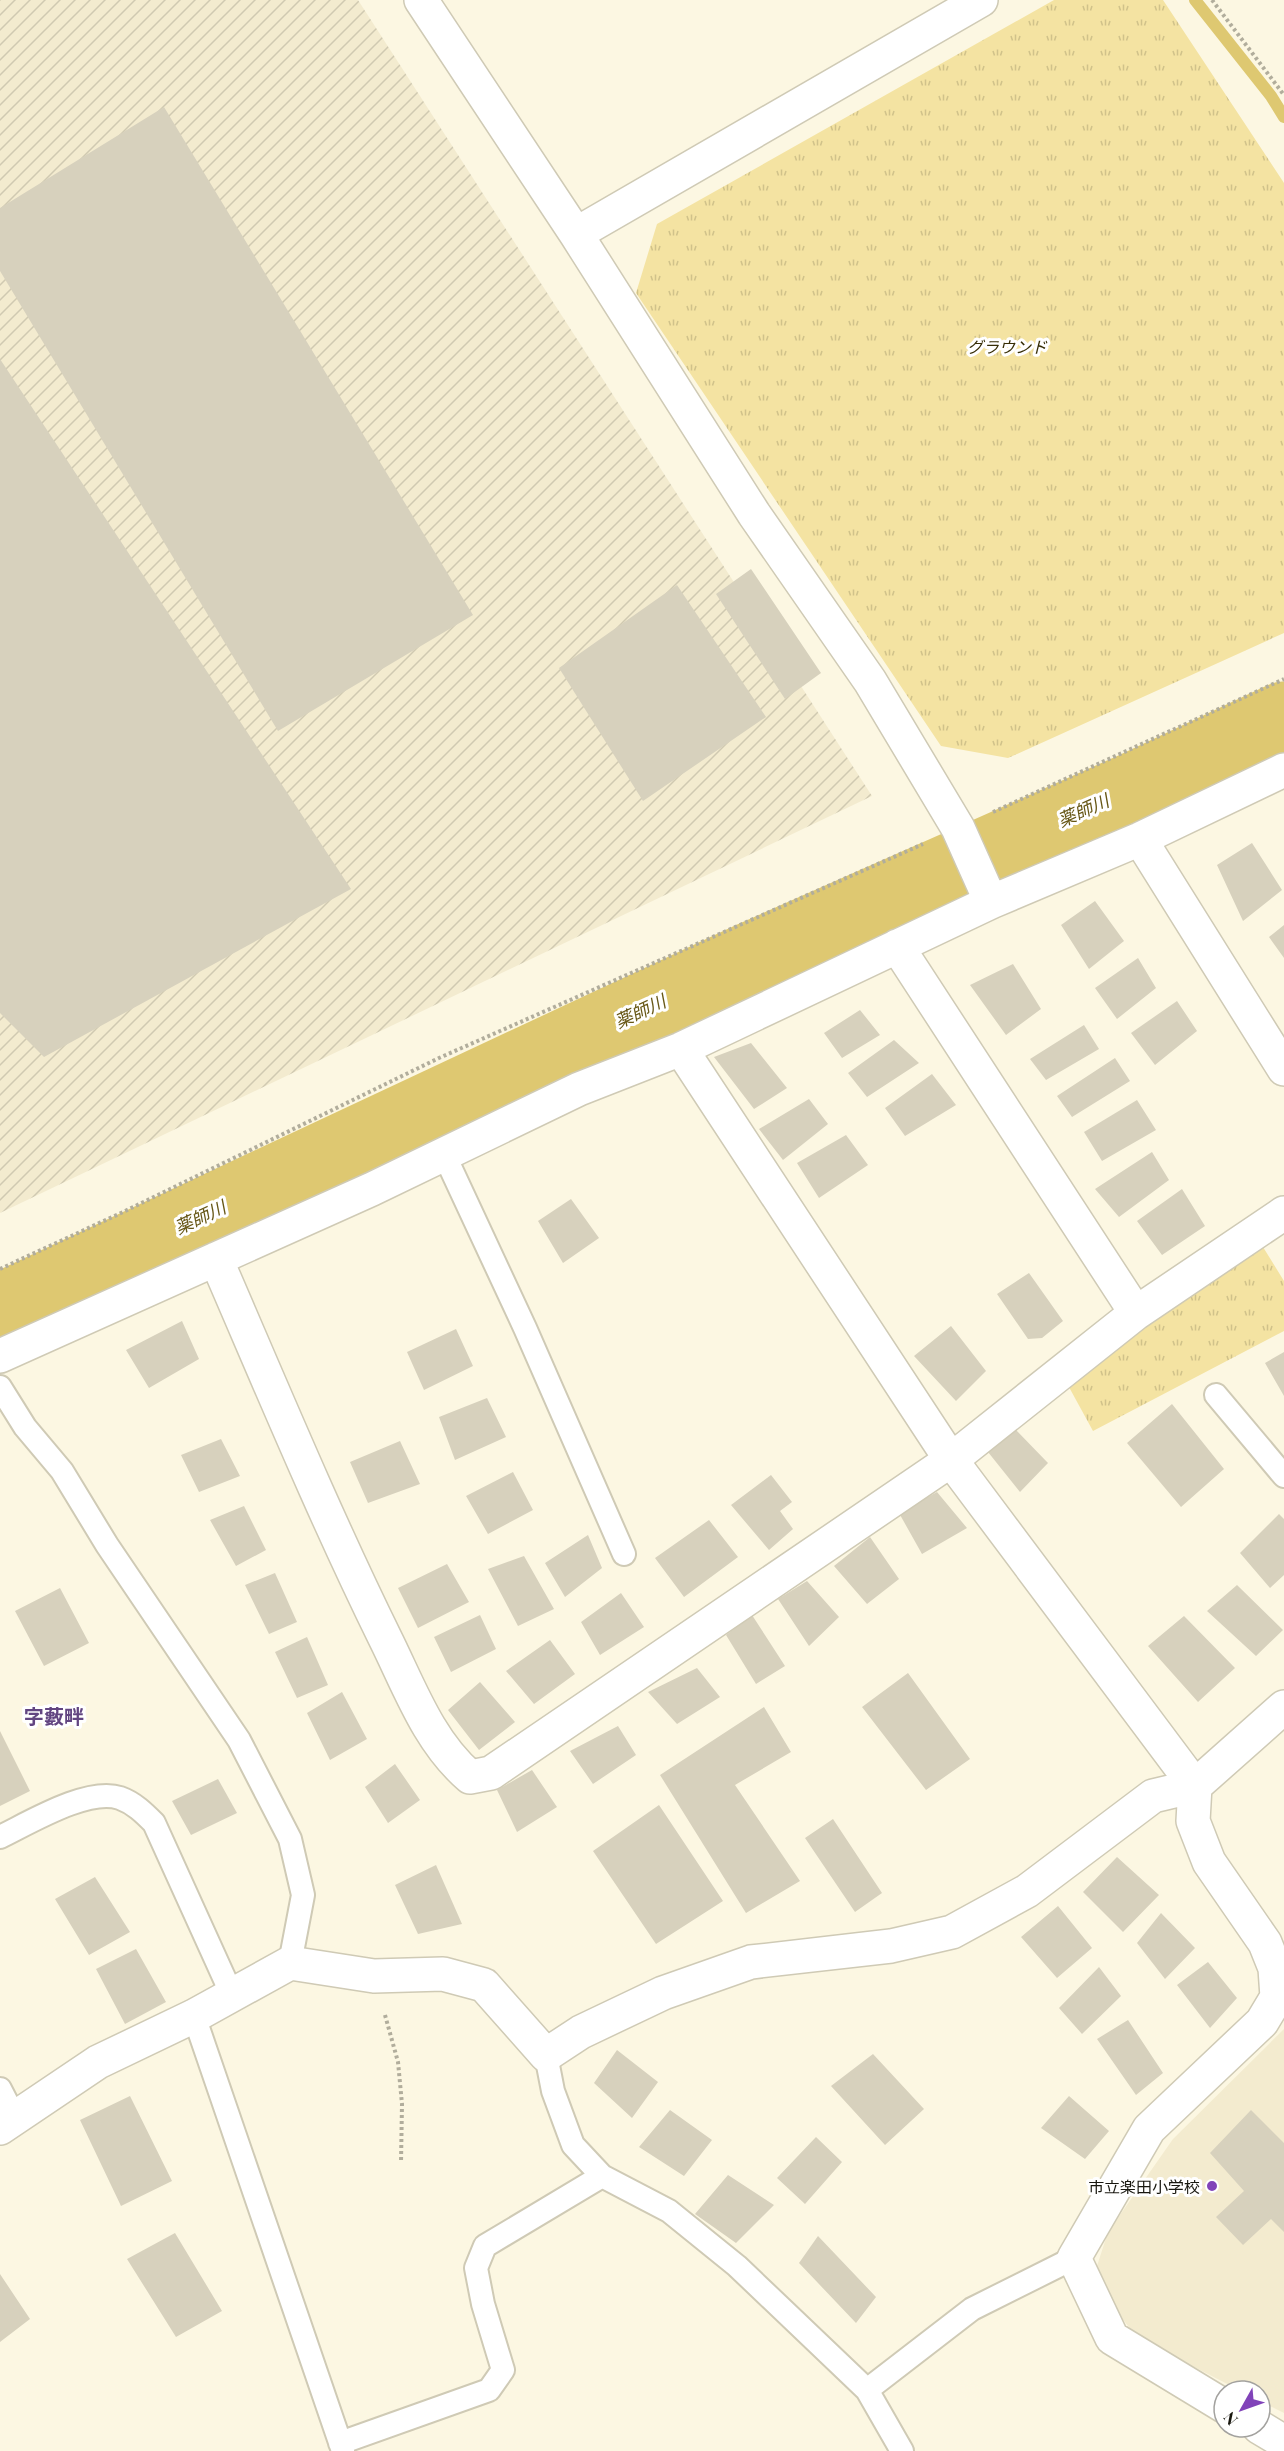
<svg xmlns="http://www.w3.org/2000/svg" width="1284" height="2451" viewBox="0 0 1284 2451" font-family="'Playfair Display','Noto Sans JP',serif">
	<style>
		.built { fill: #f3ebcf }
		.industrial { fill: url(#industrial-furrows) }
		.park { fill: url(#park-tufts) }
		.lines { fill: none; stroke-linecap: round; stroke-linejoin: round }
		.stream { stroke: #dec871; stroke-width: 12 }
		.river { stroke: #dec871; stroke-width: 75 }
		.building { fill: #d7d1bd }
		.service-casing { stroke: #cfcab5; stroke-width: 26 }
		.minor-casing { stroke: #cfcab5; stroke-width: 36 }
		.path { stroke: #b1ad9c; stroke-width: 4; stroke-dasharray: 3 3; stroke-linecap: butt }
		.service { stroke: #fff; stroke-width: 22 }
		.minor { stroke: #fff; stroke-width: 33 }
		.poi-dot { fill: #8143b9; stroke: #fff; stroke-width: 2 }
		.labels { text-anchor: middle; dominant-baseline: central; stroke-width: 6; stroke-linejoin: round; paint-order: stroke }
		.park-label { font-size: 16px; font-style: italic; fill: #362d05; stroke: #fff }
		.poi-label { font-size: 16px; fill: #18170f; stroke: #fff; text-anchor: end }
		.water-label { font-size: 18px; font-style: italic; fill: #675716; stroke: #fff }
		.quarter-label { font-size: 20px; font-weight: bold; fill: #624581; stroke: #fff }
	</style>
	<defs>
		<pattern id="industrial-furrows" width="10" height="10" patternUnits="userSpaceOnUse" patternTransform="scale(1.5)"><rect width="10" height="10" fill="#f3ebcf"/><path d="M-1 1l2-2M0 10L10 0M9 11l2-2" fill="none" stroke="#d0c9b1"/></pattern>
		<pattern id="park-tufts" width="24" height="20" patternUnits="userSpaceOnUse" patternTransform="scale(1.5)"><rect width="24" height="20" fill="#f4e3a2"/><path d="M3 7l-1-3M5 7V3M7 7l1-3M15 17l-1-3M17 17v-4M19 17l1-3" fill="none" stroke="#d0c28a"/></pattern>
	</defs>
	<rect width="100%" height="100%" fill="#fcf7e2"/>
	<path class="built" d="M1284 2029V2413L1260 2401V2391H1241L1165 2352 1132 2331 1109 2302 1096 2269 1108 2232 1173 2139Z"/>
	<path class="industrial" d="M0 0H358L872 796 0 1213Z"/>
	<path class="park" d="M1054 0H1163L1284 183V633L1008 758 941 746 636 293 657 224Z
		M1263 1247 1284 1281V1331L1093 1431 1064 1378Z"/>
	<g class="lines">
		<path class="stream" d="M1195 0 1271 96 1284 117"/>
		<path class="river" d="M0 1311 752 959 1133 790 1284 719"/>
	</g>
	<path class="building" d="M164 107 473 615 278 731 0 271V208Z
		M0 359 351 889 44 1057 0 1013Z
		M751 569 821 673 785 699 716 594Z
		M677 585 766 717 643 801 559 668Z
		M1252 843 1282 890 1243 921 1217 865Z
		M1095 901 1124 941 1089 969 1061 925Z
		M1284 925V958L1269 937Z
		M1138 958 1156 988 1117 1019 1095 988Z
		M1013 964 1041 1009 1006 1035 970 985Z
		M1177 1001 1197 1031 1155 1065 1131 1033Z
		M860 1010 880 1035 842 1058 824 1033Z
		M1084 1025 1099 1049 1046 1080 1030 1059Z
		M894 1040 919 1063 867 1097 848 1073Z
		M751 1043 787 1088 754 1109 714 1057Z
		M1115 1058 1130 1081 1072 1117 1057 1096Z
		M932 1074 956 1105 905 1136 885 1108Z
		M809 1099 828 1124 783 1160 759 1129Z
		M1137 1100 1156 1130 1102 1161 1084 1132Z
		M846 1135 868 1165 819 1198 797 1163Z
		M1152 1152 1169 1180 1119 1217 1095 1189Z
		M1182 1189 1205 1226 1162 1255 1137 1221Z
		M571 1199 599 1238 563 1263 538 1221Z
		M1029 1273 1063 1321 1042 1338 1028 1339 997 1294Z
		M182 1321 199 1359 149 1388 126 1350Z
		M951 1326 986 1371 956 1401 914 1356Z
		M456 1329 473 1366 424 1390 407 1352Z
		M1284 1352V1396L1265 1363Z
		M487 1398 506 1437 455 1460 439 1417Z
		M1172 1404 1224 1469 1181 1507 1127 1443Z
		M1014 1428 1048 1463 1020 1492 988 1452Z
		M221 1439 240 1476 199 1492 181 1455Z
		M400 1441 420 1484 368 1503 350 1462Z
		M513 1472 533 1510 488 1534 466 1496Z
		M771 1475 792 1502 780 1511 793 1529 769 1550 731 1505Z
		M937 1492 967 1528 922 1554 899 1513Z
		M244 1506 266 1550 236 1566 210 1520Z
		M1279 1514 1284 1519V1575L1270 1588 1240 1553Z
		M709 1520 738 1557 684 1597 655 1558Z
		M588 1535 602 1568 565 1597 545 1563Z
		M870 1537 899 1579 867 1604 834 1566Z
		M524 1556 554 1609 518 1626 488 1569Z
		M447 1564 469 1602 418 1628 398 1588Z
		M275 1573 297 1622 269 1634 245 1585Z
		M807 1581 839 1617 809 1646 778 1599Z
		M1237 1585 1283 1630 1256 1656 1207 1611Z
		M60 1588 89 1643 44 1666 15 1611Z
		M621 1593 644 1627 600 1655 581 1622Z
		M480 1615 496 1649 451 1672 434 1637Z
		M752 1615 785 1666 756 1684 726 1635Z
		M1184 1616 1235 1668 1198 1702 1148 1646Z
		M307 1637 328 1685 297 1698 275 1652Z
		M550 1640 575 1674 534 1704 506 1671Z
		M697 1668 720 1697 677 1724 648 1692Z
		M908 1673 970 1759 926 1790 862 1707Z
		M480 1682 515 1722 479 1750 448 1710Z
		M342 1692 367 1739 330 1760 307 1713Z
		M764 1707 791 1752 735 1785 800 1881 746 1913 660 1775Z
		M618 1726 636 1755 593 1784 570 1751Z
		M0 1731 30 1791 0 1806Z
		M395 1764 420 1800 388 1823 365 1787Z
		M532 1770 557 1807 517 1832 497 1790Z
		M218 1779 237 1813 191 1835 172 1801Z
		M659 1805 723 1901 656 1944 593 1851Z
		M833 1819 882 1893 855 1912 805 1838Z
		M1117 1857 1159 1895 1123 1932 1083 1892Z
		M436 1865 462 1924 418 1934 395 1885Z
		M95 1877 130 1932 89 1955 55 1899Z
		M1058 1906 1092 1948 1057 1978 1021 1937Z
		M1161 1913 1195 1948 1165 1979 1137 1943Z
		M136 1949 166 2002 125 2024 96 1969Z
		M1208 1962 1237 1998 1210 2028 1177 1985Z
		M1099 1967 1121 1996 1082 2034 1059 2008Z
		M1128 2020 1163 2073 1136 2095 1097 2039Z
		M617 2050 658 2082 632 2118 594 2083Z
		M873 2054 924 2109 885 2145 831 2086Z
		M130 2096 172 2181 121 2206 80 2120Z
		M1069 2096 1109 2131 1085 2159 1041 2128Z
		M670 2110 712 2140 684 2176 639 2147Z
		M1251 2110 1284 2143V2232L1271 2219 1243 2245 1216 2217 1244 2191 1210 2153Z
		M816 2137 842 2162 805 2204 777 2178Z
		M728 2175 774 2205 736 2243 695 2214Z
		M175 2233 222 2311 176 2337 127 2259Z
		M818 2236 876 2297 856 2323 799 2263Z
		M0 2274 30 2319 0 2342Z"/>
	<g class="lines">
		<g class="service-casing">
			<path id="service" d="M444 1154 525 1328 624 1554
				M0 1387 25 1427 62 1471 107 1545 239 1740 290 1839 303 1895 290 1963
				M1216 1395 1284 1476
				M0 1837C29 1823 88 1787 120 1798 134 1803 144 1813 154 1823L232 1995
				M194 2016 343 2451
				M546 2055 553 2091 573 2145 602 2176 669 2211 737 2266 867 2390
				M0 2089 15 2118
				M340 2443 489 2390 503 2370 483 2304 476 2268 485 2246 602 2176
				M902 2451 867 2390 972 2309 1074 2258"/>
		</g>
		<g class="minor-casing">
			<path id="minor" d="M421 0 576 234 754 514 870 681 958 828 991 902
				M576 234 981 0
				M1140 839 1284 1069
				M897 946 1136 1313
				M216 1259C271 1386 324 1514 385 1638 409 1686 428 1741 470 1777L491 1773 951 1460 681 1049
				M0 1356 372 1189 579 1089 681 1049 991 902 1140 839 1284 770
				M0 2128 98 2062 194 2016 290 1963 374 1976 443 1974 484 1985 546 2055 581 2032 663 1993 751 1962 891 1946 952 1932 1027 1891 1153 1796 1195 1786 1284 1707
				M1224 2406 1112 2338 1074 2258 1149 2129 1262 2022 1277 1997 1275 1968 1265 1943 1209 1862 1193 1821 1195 1786 951 1460 1136 1313 1284 1213
				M1259 2427 1284 2442"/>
		</g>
		<path class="path" d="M1212 0 1284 95
			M993 812 1284 679
			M0 1269 121 1213 439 1058 923 844
			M385 2015 398 2062 402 2104 401 2163"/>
		<use href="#service" class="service"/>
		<use href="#minor" class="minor"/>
	</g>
	<circle class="poi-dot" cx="1212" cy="2186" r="6"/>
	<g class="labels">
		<g class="park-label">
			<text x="1007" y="346">グラウンド</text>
		</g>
		<g class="poi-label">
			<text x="1200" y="2186">市立楽田小学校</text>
		</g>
		<g class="water-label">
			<text transform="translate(1083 810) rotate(-24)">薬師川</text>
			<text transform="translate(640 1011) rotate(-25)">薬師川</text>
			<text transform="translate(200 1217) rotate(-25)">薬師川</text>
		</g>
		<g class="quarter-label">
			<text x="54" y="1715">字藪畔</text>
		</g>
	</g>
	<g transform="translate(1242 2409) rotate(230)"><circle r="28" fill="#ffffff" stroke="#a3a29f" stroke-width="1.5"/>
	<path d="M0-4.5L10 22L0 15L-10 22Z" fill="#8143b9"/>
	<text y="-9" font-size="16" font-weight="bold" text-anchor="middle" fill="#18170f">N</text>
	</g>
</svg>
